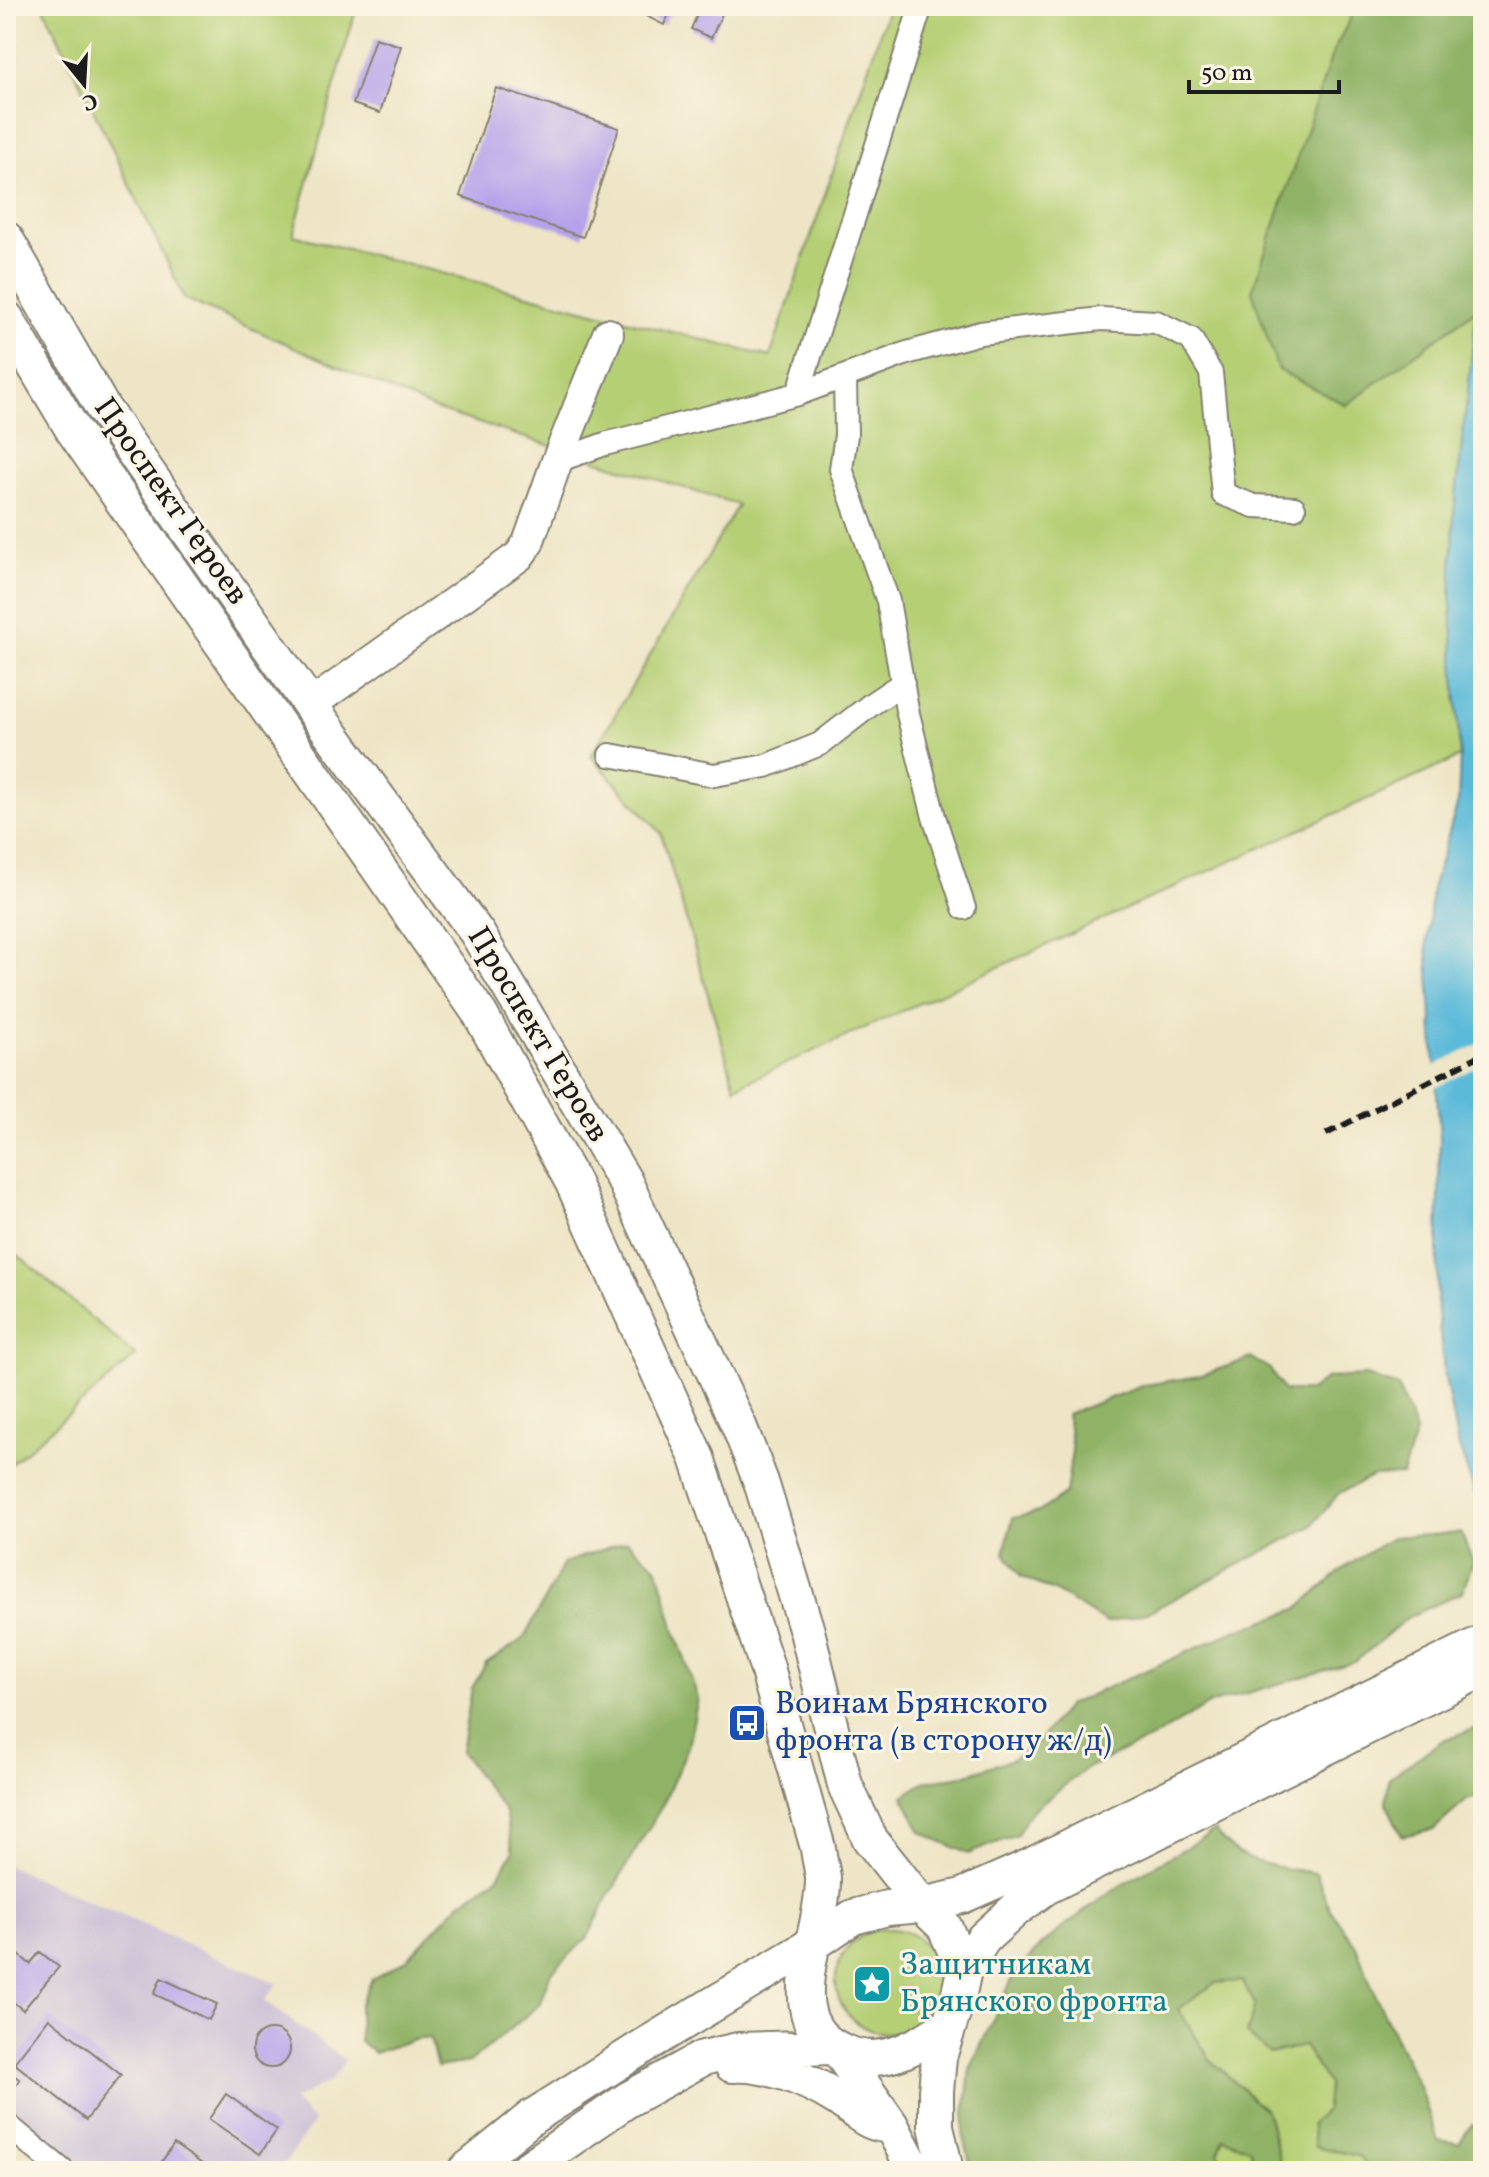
<svg xmlns="http://www.w3.org/2000/svg" width="1489" height="2177" viewBox="0 0 1489 2177" font-family="Vollkorn,serif">
	<style>
		.industrial { fill: #cbbfd6 }
		.green { fill: #b5cf74; stroke: #687648; stroke-width: 2 }
		.forest { fill: #90b266; stroke: #566741; stroke-width: 2 }
		.water { fill: #5bbad9; stroke: #3c6b7a; stroke-width: 2 }
		.pier { fill: #eee5c6 }
		.building { fill: #b5a2ea }
		.lines { fill: none; stroke-linecap: round; stroke-linejoin: round }
		.street-casing { stroke: #858071; stroke-width: 26 }
		.secondary-casing { stroke: #858071; stroke-width: 34 }
		.primary-casing { stroke: #858071; stroke-width: 38 }
		.street { stroke: #fff; stroke-width: 22 }
		.secondary { stroke: #fff; stroke-width: 30 }
		.primary { stroke: #fff; stroke-width: 34 }
		.rail { stroke: #1c1c1c; stroke-width: 6; stroke-dasharray: 12 6; stroke-linecap: butt }
		.labels { text-anchor: middle; dominant-baseline: central; stroke-width: 6; stroke-linejoin: round; paint-order: stroke }
		.street-label { font-size: 32px; fill: #1c1c1c; stroke: #fcf5e5 }
		.transit-label { font-size: 32px; fill: #164399; stroke: #fcf5e5; text-anchor: start }
		.culture-label { font-size: 32px; fill: #0d838f; stroke: #fcf5e5; text-anchor: start }
	</style>
	<rect width="100%" height="100%" fill="#fcf5e5"/>
	<filter id="ink" filterUnits="userSpaceOnUse"><feTurbulence type="fractalNoise" baseFrequency=".0125" numOctaves="2"/><feDisplacementMap in="SourceGraphic" scale="16" xChannelSelector="R" yChannelSelector="G"/><feConvolveMatrix kernelMatrix="1 2 1 2 8 2 1 2 1" color-interpolation-filters="sRGB"/></filter>
	<filter id="wash" filterUnits="userSpaceOnUse"><feTurbulence type="fractalNoise" baseFrequency=".006" numOctaves="4" result="noise"/><feDisplacementMap in="SourceGraphic" scale="32" xChannelSelector="R" yChannelSelector="G"/><feGaussianBlur stdDeviation="1.8" result="paint"/><feColorMatrix in="noise" values="0 0 0 0 0 0 0 0 0 0 0 0 0 0 0 0 0 1.4 0 .05"/><feComposite in="paint" operator="in"/></filter>
	<g filter="url(#wash)">
		<rect width="100%" height="100%" fill="#eee5c6"/>
		<path class="industrial" d="M6 1865 278 1984 264 2001 345 2060 331 2081 293 2100 314 2122 279 2171H72L6 2116Z"/>
		<path class="green" d="M43 6H357L293 235 770 357 889 6H1357L1333 52 1346 405 1477 309 1454 515 1451 603 1460 757 735 1087 661 833 591 756 738 505 434 409 185 299Z
			M6 1245 136 1356 6 1468Z
			M836 1981a52 52 0 1 1 104 0a52 52 0 1 1-104 0Z
			M1243 1981 1255 2004 1303 2046 1328 2084 1326 2110 1315 2146 1358 2156 1372 2171H1279L1282 2169 1267 2112 1210 2059 1178 2009 1215 1982Z
			M1224 2138 1249 2148 1260 2171H1229L1218 2153Z"/>
		<path class="forest" d="M1357 6H1483V289L1477 309 1346 405 1278 370 1252 291 1333 52Z
			M1251 1358 1270 1369 1284 1391H1310L1327 1378 1366 1376 1398 1387 1416 1432 1402 1475 1374 1476 1339 1493 1312 1526 1147 1613 1107 1623 1054 1591 1021 1577 1004 1552 1013 1518 1039 1512 1066 1493 1072 1451 1067 1414 1145 1385 1199 1376Z
			M1461 1533 1473 1562 1462 1592 1408 1617 1355 1662 1209 1704 1156 1736 1087 1768 1030 1812 1017 1835 968 1854 921 1832 903 1796 926 1781 958 1777 1013 1759 1042 1737 1068 1705 1230 1633 1297 1609 1344 1568 1393 1537Z
			M627 1541 658 1568 675 1631 698 1698 688 1747 663 1804 608 1897 588 1937 550 1974 539 2005 470 2062 437 2067 430 2038 411 2040 374 2053 360 2041 359 2006 372 1979 406 1960 460 1903 498 1877 513 1852 505 1812 461 1752 472 1688 486 1664 524 1638 564 1563Z
			M1483 1726V1794L1467 1800 1434 1829 1402 1836 1386 1803 1389 1778 1443 1740Z
			M1216 1830C1233 1864 1282 1868 1316 1873L1330 1909 1356 1946 1376 1997 1420 2089 1438 2140 1459 2143 1472 2124 1483 2130V2171H1372L1358 2156 1315 2146 1311 2124 1326 2110 1328 2084 1303 2046 1270 2054 1247 2034 1255 2004 1242 1981 1215 1983 1178 2009 1210 2059 1267 2112 1282 2170 1260 2171 1249 2148 1224 2138 1218 2153 1229 2171H972L963 2133 970 2069 1014 1975 1042 1944 1108 1893Z"/>
		<path class="water" d="M1483 289V1508L1477 1499 1457 1441 1444 1372 1437 1302 1440 1138 1427 945 1432 889 1458 802 1460 757 1451 603 1454 515 1477 309Z"/>
		<path class="pier" d="M1483 1042V1064L1433 1089 1432 1067Z"/>
		<g id="blocks">
			<path class="building" d="M648 6H673L664 25 644 15Z
				M701 6H710L723 12 711 38 691 29Z
				M375 38 401 46 380 113 353 104Z
				M496 88 619 128 583 237 460 196Z
				M6 1944 30 1964 40 1952 59 1967 23 2010 6 1996Z
				M161 1978 217 2004 209 2020 154 1994Z
				M49 2018 121 2075 86 2120 14 2063Z
				M252 2049a19 19 0 1 1 38 0a19 19 0 1 1-38 0Z
				M6 2069 20 2080 6 2098Z
				M226 2094 277 2130 260 2154 209 2119Z
				M174 2144 212 2171H155Z"/>
		</g>
	</g>
	<g filter="url(#ink)">
		<use href="#blocks" fill-opacity="0" stroke="#858071" stroke-width="2"/>
		<g class="lines">
			<g class="street-casing">
				<path id="street" d="M845 377 846 435 841 469 888 601 907 710 934 817 964 908
					M798 394 921 6
					M557 461 605 444 798 394 907 353 980 333 1101 319 1156 322 1191 339 1211 373 1223 494 1254 506 1294 508
					M610 755 714 775 766 766 820 744 873 703 903 683
					M6 2124 63 2171"/>
			</g>
			<g class="secondary-casing">
				<path id="secondary" d="M310 705 519 556 528 543 557 461 608 334"/>
			</g>
			<g class="primary-casing">
				<path id="primary" d="M6 239 102 407 310 705 477 933 625 1182 739 1426 761 1482 807 1631 845 1785 870 1839 922 1905 944 1926 964 1970
					M6 318 73 430 480 1014 572 1181 697 1458 766 1664 818 1848C819 1858 822 1868 823 1878 824 1940 768 2028 853 2055 886 2066 922 2044 948 2025
					M839 2051 891 2125 915 2171
					M732 2065C766 2062 808 2080 837 2098 854 2109 869 2127 891 2125
					M465 2171 532 2117 644 2046 813 1944 853 1917 887 1908 922 1905 962 1896 1028 1867 1483 1642
					M524 2171 627 2100 703 2058 738 2050 833 2047
					M946 2171 936 2126V2091L939 2057 958 1998 964 1970 983 1939 1016 1909 1046 1887 1483 1669"/>
			</g>
			<use href="#street" class="street"/>
			<use href="#secondary" class="secondary"/>
			<use href="#primary" class="primary"/>
			<path class="rail" d="M1326 1134 1483 1054"/>
		</g>
	</g>
	<defs>
		<g id="bus-square" transform="scale(2)"><rect x="-9" y="-9" width="18" height="18" rx="4" fill="#1a4fb4" stroke="#fcf5e5"/><path d="M-5-6H5V4H4V6H2V4H-2V6H-4V4H-5ZM-3.5-4V0h7V-4ZM-3.5 1.2v1.5H-2V1.2ZM2 1.2v1.5H3.5V1.2Z" fill="#fff"/></g>
		<g id="sight-square" transform="scale(2)"><rect x="-9" y="-9" width="18" height="18" rx="4" fill="#0f9aa8" stroke="#fcf5e5"/><path d="M0-6L1.8-2.2L6-1.7L2.9 1.2L3.7 5.4L0 3.3L-3.7 5.4L-2.9 1.2L-6-1.7L-1.8-2.2Z" fill="#fff"/></g>
	</defs>
	<g fill-rule="evenodd">
		<use href="#bus-square" x="747" y="1723"/>
		<use href="#sight-square" x="872" y="1984"/>
	</g>
	<g class="labels">
		<g class="street-label">
			<text transform="translate(170 502) rotate(55)">Проспект Героев</text>
			<text transform="translate(537 1035) rotate(59)">Проспект Героев</text>
		</g>
		<g class="transit-label">
			<text x="775" y="1705">Воинам Брянского<tspan x="775" dy="37">фронта (в сторону ж/д)</tspan></text>
		</g>
		<g class="culture-label">
			<text x="900" y="1966">Защитникам<tspan x="900" dy="37">Брянского фронта</tspan></text>
		</g>
	</g>
	<rect width="1489" height="2177" fill="none" stroke="#fcf5e5" stroke-width="32"/>
	<g transform="translate(84 84) rotate(162)" stroke="#fcf5e5" stroke-width="6" paint-order="stroke">
	<path d="M0-6L14 30L0 20L-14 30Z" fill="#1c1c1c"/>
	<text y="-12" font-size="22" font-weight="bold" text-anchor="middle" fill="#1c1c1c">С</text>
	</g>
	<path d="M1189 80v12h150v-12" fill="none" stroke="#1c1c1c" stroke-width="4"/>
	<text x="1201" y="80" font-size="24" fill="#1c1c1c" stroke="#fcf5e5" stroke-width="6" paint-order="stroke">50 m</text>
</svg>
